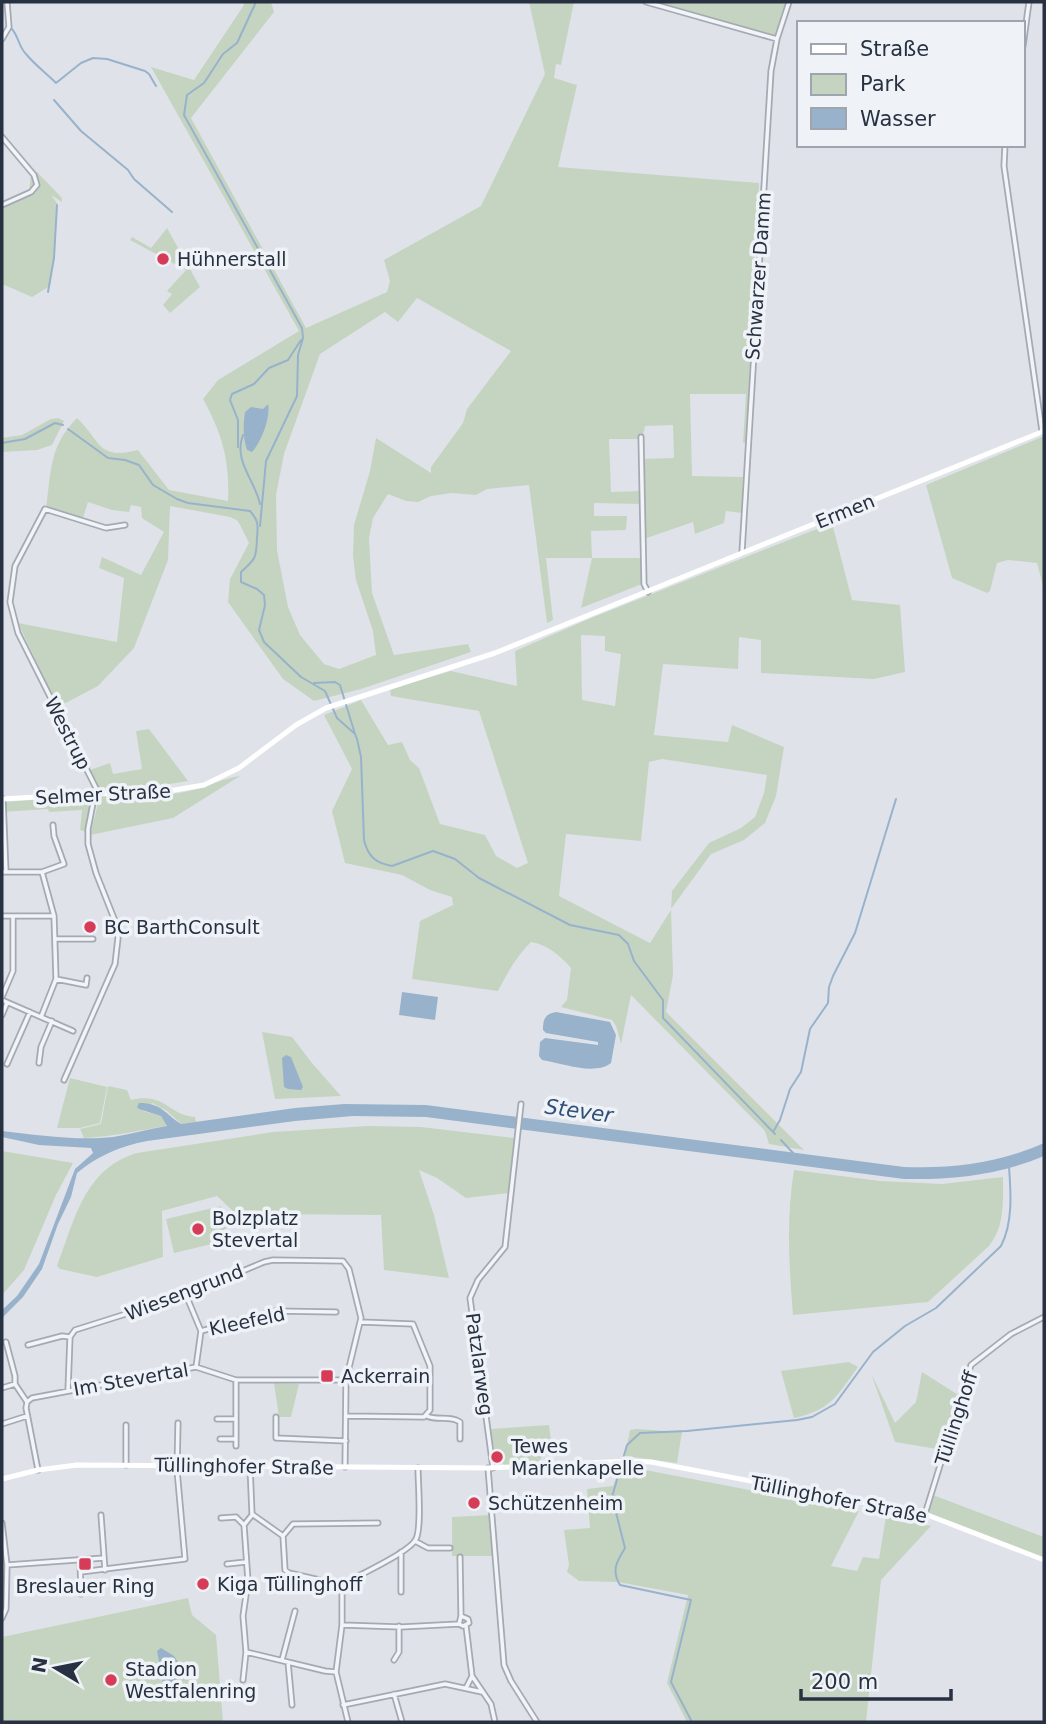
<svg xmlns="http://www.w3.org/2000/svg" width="1046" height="1724" viewBox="0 0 1046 1724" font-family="'DejaVu Sans',sans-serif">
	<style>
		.green { fill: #c5d4c0; fill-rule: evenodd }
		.water { fill: #98b2cb }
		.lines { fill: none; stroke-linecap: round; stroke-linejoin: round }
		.stream { stroke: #98b2cb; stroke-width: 2 }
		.minor-casing { stroke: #a4aab3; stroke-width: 7 }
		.minor { stroke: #f2f4f7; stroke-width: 3.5 }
		.secondary { stroke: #fff; stroke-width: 5 }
		.poi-dot { fill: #d63c58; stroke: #eff2f7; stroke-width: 2.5 }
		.labels { text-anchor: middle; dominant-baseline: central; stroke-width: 7; stroke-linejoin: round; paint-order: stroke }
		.poi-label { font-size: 19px; fill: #273141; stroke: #eff2f7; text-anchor: start }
		.street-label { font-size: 19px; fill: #273141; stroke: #eff2f7 }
		.water-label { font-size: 21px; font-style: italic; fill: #2f5177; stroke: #eff2f7 }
	</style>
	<rect width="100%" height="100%" fill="#dfe3e9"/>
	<path class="green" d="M243 2H271L274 12 191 118 306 328 387 292 390 281 384 260 481 206 545 74 529 2H574L561 65 556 64 554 78 577 85 558 167 759 183 746 443H743L746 394H690L692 476 743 477 742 513 726 511 724 523 695 534 693 522 644 539 642 504 594 503V516H627L626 530 591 531 592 558H643L642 584 581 608 592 558H546L553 620 547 623 529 485 487 489 476 495 452 493 431 496 418 502 406 501 388 494 373 518 369 538 372 593 394 655 468 644 471 652 361 689 314 701 283 679 228 602 230 579 249 543 238 521 230 517 170 506 168 560 134 648 98 686 58 707 18 623 117 642 124 578 99 568 102 557 141 575 164 532 142 518 141 507 131 505 129 512 112 510 88 502 82 521 46 509C51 472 49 446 77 418 102 442 97 460 138 450L169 490 228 501C230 461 222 433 203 399L218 380 299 331 151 67 194 80 244 5ZM417 298 511 351 467 409 463 423 431 467V473L376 438 370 471 354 525 353 556 356 580 373 631 376 655 339 669 324 664 300 635 288 607 277 550 276 495 284 454 320 354 385 312 398 322ZM673 425 674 458 642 459V491L611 492 609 439H642L645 426Z
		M654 2H786L775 36Z
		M37 172 62 198V202L51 195 57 203 54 258 50 286 32 297 2 284V204L29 191 31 175 38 179 35 174Z
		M167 228 200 287 170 313 163 305 172 294 167 291 186 270 130 240 132 237 151 248Z
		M58 418 64 421 52 445 37 450 2 452V438L22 435 51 419Z
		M1044 436V589L1037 563 1008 560 997 563 990 591 987 593 952 578 926 485Z
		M832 523 852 600 900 605 905 672 874 679 761 673V640L739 637 738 669 663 664 654 735 728 742 732 725 784 747 776 796 765 823 744 840 711 854 671 909 673 975 666 1012 804 1150 769 1144 765 1131 631 995 621 1044 616 1026 612 1020 561 1007 567 1000 571 968C561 956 546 944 531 942 516 957 508 972 498 991L412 979 420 921 453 905 452 897 430 890 402 875 345 863 332 811 352 769 324 715 361 700 388 745 402 742 410 760 419 768 440 824 485 835 496 856 517 868 528 863 479 711 391 696 390 689 451 671 517 686 515 651 591 618ZM581 635 605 636V651L621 654 615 706 582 700ZM662 759 767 775 764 793 755 817 741 828 709 843 672 891 671 910 650 943 559 896 566 834 641 841 649 762Z
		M149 729 188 781 163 785 99 788 90 770 110 763 113 774 142 769 136 731Z
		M240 776 173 818 90 835 100 796C131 796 163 798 193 790 210 786 224 778 240 776Z
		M95 796 86 832 80 830 82 810 49 812 48 809 2 812V802Z
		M262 1032 292 1037 312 1063 341 1096 275 1099Z
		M70 1078 107 1087 100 1123 80 1128H57Z
		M108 1086 127 1090 131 1100C166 1092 169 1116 195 1117L196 1122 181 1124 167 1111 152 1103 143 1111 162 1116 167 1126C139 1130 113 1137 84 1138L80 1129 101 1124Z
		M368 1126 421 1127 514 1138 509 1193 466 1198 437 1178 419 1170 434 1215 449 1278 384 1270 381 1215 236 1214 217 1196 162 1211 163 1257 97 1277 60 1269 57 1266C75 1219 84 1169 137 1153L273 1132Z
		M2 1151 73 1163 56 1195 24 1270 2 1295Z
		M794 1170 880 1181 942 1184 1003 1177C1003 1202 1005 1226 989 1246L928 1302 793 1315C789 1266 786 1219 794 1170Z
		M221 1206 229 1240 174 1253 166 1219Z
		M849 1362 858 1367C837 1396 831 1410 794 1418L781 1371Z
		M922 1372 960 1396 943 1450 895 1442 871 1373 895 1423 916 1402Z
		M274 1383 299 1384 291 1417H279Z
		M549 1425 551 1441 539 1462 504 1465C494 1456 493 1443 491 1429Z
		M636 1429 682 1432 677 1463 625 1456 630 1430Z
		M640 1469 859 1511 831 1566 857 1571 863 1557 879 1559 886 1516 931 1526 881 1580 866 1722H687L667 1683 688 1595 618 1582 579 1581 567 1572 569 1565 564 1530 590 1528 587 1489 613 1486 619 1470Z
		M933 1495 1041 1536 1044 1535V1559L927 1513Z
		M490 1515 494 1556H452V1517Z
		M188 1598 192 1615 216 1635 223 1722H2V1637Z"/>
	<path class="water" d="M268 404C271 417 261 443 252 452L247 450C243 438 243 425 245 412L251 407 263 409Z
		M402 992 438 997 435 1020 399 1015Z
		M556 1012 610 1022 616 1035 611 1063C594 1076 562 1063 542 1060L539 1056 540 1042 545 1038 598 1045V1042L546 1033 543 1030C543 1019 545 1014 556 1012Z
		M286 1055 291 1057 303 1087 301 1090 288 1089 284 1087 282 1058Z
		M139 1103C162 1103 164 1113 181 1124L295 1108 344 1104 426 1105 904 1167C952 1169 1000 1163 1044 1143V1156C999 1175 952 1180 904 1179L426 1117 353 1116 295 1121 147 1141C121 1146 97 1156 77 1173L71 1197 58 1224 42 1269 23 1297 2 1318V1310L17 1296 39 1264 75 1169 93 1153 91 1148 39 1145 2 1137V1131C39 1135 75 1141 113 1137 131 1134 149 1129 167 1126L161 1116 139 1109 137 1107Z
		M161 1648 174 1656 183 1670 180 1683 165 1693 157 1651Z"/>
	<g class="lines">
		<path class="stream" d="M256 2 237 43 223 54 204 83 187 95 184 115 302 328 303 338 298 355 297 396 266 461 260 526
			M11 28C19 36 18 46 26 54 35 65 46 73 56 83L81 63 93 58 107 59 145 71 149 74 156 86
			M54 100 81 131 128 170 134 179 172 212
			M48 292 54 258 57 205
			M68 429 108 458 125 460 139 465 153 485 177 499 188 503 250 511C259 521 258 526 257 538 256 557 257 558 241 572V582L257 589 264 595 265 605 259 630 264 642 301 677 325 691 337 718 355 734 357 739 361 757 364 840C368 857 376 863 392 866L433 851 455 859 479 878 570 925 619 935 628 944 634 961 663 1000V1018L775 1134
			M243 435C233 461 255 480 260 504
			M2 443 25 439 55 423 63 425
			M238 447V420L230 400 232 394 254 384 269 368 288 360 301 340
			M314 683 335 682 340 685 355 734
			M773 1132 780 1120 790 1089 801 1072 810 1029 828 1003 829 987 833 976 855 933 896 799
			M781 1140 794 1154
			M692 1722 671 1682 691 1600 620 1585C611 1570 617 1561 625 1548L612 1497 627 1445 640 1433 687 1431 797 1420 812 1417 835 1404 873 1352 905 1326 936 1308 1001 1246C1013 1223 1011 1193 1009 1167"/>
		<g class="minor-casing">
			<path id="minor" d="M646 2 777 39
				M2 39 9 27 7 2
				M1023 46 1029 2
				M2 137 34 175 37 185 31 192 2 205
				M1005 145 1004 166 1042 431
				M641 437 644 584 648 592
				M742 552 771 71 777 39 789 2
				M2 872H6L3 799
				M6 872H42L54 916 56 979 41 1017
				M42 872 64 864 54 836 53 825
				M2 916H54
				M55 939H93
				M56 979 86 985 87 978
				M2 997 13 971V916
				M2 1000 73 1031
				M2 1015 7 1003
				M39 1063 41 1047 52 1021
				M7 1064 30 1012
				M64 1080 115 964 118 938 117 926 96 873 88 844V829L96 788 18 633 10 602 15 566 45 509 106 528 125 525
				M186 1295 201 1331 196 1367
				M201 1331 276 1311 336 1312
				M70 1337 75 1330 186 1295 264 1262 273 1260 343 1261 349 1269 361 1318 346 1380 345 1467
				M6 1342 15 1376V1384
				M28 1345 62 1336 70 1337
				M236 1380V1446
				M2 1388 15 1384 27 1402
				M68 1390 70 1337
				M346 1416 424 1417 430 1410V1366L413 1324 361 1322
				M427 1416C437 1421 450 1415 460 1422V1439
				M276 1417V1438L346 1441
				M217 1419H235
				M2 1424 27 1416
				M126 1425V1465
				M220 1439H236
				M250 1466 252 1514 283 1536 285 1570 289 1573 342 1585C358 1575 409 1553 416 1539 422 1527 418 1483 418 1468
				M488 1468 504 1665 511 1681 537 1722
				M493 1468 470 1298 478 1280 505 1247 521 1104
				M38 1470 26 1408 27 1402 32 1398 196 1367 236 1380H346
				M925 1514 971 1365 1011 1334 1044 1317
				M101 1515 105 1570
				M252 1515 244 1525 248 1581 243 1616 246 1652 325 1671 336 1672
				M221 1518 236 1517 244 1525
				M2 1523 7 1565 104 1558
				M283 1536 293 1524 378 1523
				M415 1541 428 1548H450
				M401 1552V1592
				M460 1557 461 1616
				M80 1560 81 1594
				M227 1564 246 1562
				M81 1572 185 1559 177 1470 178 1423
				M342 1585V1625L336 1672 348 1722
				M2 1618 6 1609 7 1566
				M342 1625 401 1627 459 1624 463 1626 469 1623 468 1619 461 1616 459 1624
				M466 1626 472 1676 491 1704 495 1722
				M282 1660 295 1611
				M394 1660 399 1652V1626
				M288 1662 292 1705
				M243 1680 246 1652
				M466 1688 472 1676
				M394 1694 402 1722
				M343 1705 445 1684 482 1692"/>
		</g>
		<use href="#minor" class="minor"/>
		<path class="secondary" d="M2 799 87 794 157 793 204 785 239 768 296 725 326 708 495 653 1044 431
			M2 1479 38 1470 77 1465 488 1468 628 1461 651 1462 925 1514 1044 1560"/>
	</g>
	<g class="poi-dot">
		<circle cx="163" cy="259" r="7"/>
		<circle cx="90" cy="927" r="7"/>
		<circle cx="198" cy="1229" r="7"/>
		<rect x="320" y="1369" width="14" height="14" rx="3.5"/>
		<circle cx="497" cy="1457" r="7"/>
		<circle cx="474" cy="1503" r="7"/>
		<rect x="78" y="1557" width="14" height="14" rx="3.5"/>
		<circle cx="203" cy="1584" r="7"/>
		<circle cx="111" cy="1680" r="7"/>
	</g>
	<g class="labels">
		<g class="poi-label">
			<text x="177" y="259">Hühnerstall</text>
			<text x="104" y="927">BC BarthConsult</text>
			<text x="212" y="1218">Bolzplatz<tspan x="212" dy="22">Stevertal</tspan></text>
			<text x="341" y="1376">Ackerrain</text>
			<text x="511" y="1446">Tewes<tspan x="511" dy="22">Marienkapelle</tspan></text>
			<text x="488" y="1503">Schützenheim</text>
			<text x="217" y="1584">Kiga Tüllinghoff</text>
			<text x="85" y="1586" text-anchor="middle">Breslauer Ring</text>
			<text x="125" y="1669">Stadion<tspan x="125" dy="22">Westfalenring</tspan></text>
		</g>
		<g class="street-label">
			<text transform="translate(758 276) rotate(-86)">Schwarzer Damm</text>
			<text transform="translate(845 511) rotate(-22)">Ermen</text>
			<text transform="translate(68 733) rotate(63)">Westrup</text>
			<text transform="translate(103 794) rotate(-3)">Selmer Straße</text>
			<text transform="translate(184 1292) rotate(-21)">Wiesengrund</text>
			<text transform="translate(247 1321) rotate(-12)">Kleefeld</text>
			<text transform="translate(480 1364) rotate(82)">Patzlarweg</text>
			<text transform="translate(131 1379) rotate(-10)">Im Stevertal</text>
			<text transform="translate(956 1418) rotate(-72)">Tüllinghoff</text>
			<text transform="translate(244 1466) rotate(1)">Tüllinghofer Straße</text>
			<text transform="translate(839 1499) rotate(11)">Tüllinghofer Straße</text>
		</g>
		<g class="water-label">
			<text transform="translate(579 1111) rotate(8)">Stever</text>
		</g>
	</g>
	<rect width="1046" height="1724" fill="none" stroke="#273141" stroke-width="7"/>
	<rect x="797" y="21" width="228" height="126" fill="#eff2f7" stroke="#9fa5ae" stroke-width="2"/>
	<rect x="811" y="44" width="35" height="10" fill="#ffffff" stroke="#9fa5ae" stroke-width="2"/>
	<text x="860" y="56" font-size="21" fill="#273141">Straße</text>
	<rect x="811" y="74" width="35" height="21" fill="#c5d4c0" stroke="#9fa5ae" stroke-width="2"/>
	<text x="860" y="91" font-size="21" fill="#273141">Park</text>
	<rect x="811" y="108" width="35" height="21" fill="#98b2cb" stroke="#9fa5ae" stroke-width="2"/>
	<text x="860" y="126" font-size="21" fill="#273141">Wasser</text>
	<g transform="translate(56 1668) rotate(280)" stroke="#eff2f7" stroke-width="5" paint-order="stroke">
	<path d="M0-5L12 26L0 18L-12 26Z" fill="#273141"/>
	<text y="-10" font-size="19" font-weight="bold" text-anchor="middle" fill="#273141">N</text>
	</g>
	<path d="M801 1689v10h150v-10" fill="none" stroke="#273141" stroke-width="3.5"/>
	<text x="811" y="1689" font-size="21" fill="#273141" stroke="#eff2f7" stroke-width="5" paint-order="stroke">200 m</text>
</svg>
